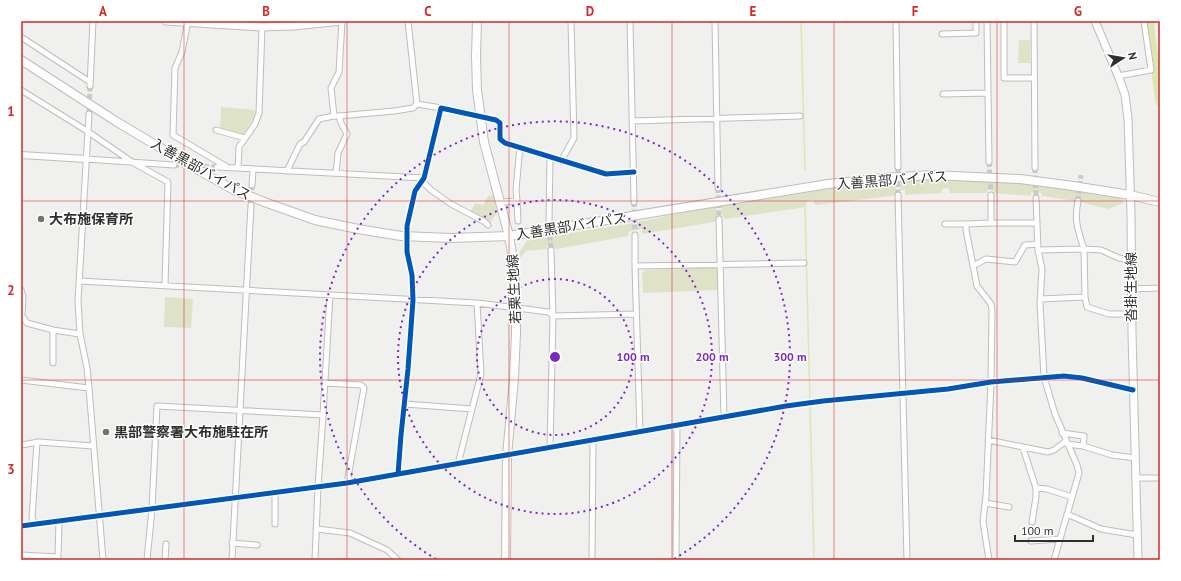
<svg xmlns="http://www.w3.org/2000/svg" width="1181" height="581" viewBox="0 0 1181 581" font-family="'PT Sans','Noto Sans JP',sans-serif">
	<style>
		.green { fill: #dee3c7 }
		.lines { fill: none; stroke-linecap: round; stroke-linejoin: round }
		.stream { stroke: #dee6b0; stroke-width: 1.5 }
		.river { stroke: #dee6b0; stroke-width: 9 }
		.minor-tunnel { stroke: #c9cac8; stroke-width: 5; stroke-dasharray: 5 2.5; stroke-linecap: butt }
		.minor-casing { stroke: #bdbebc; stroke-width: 7 }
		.tertiary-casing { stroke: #bdbebc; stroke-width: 8 }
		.secondary-casing { stroke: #bdbebc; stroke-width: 9 }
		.primary-casing { stroke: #bdbebc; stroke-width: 10 }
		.trunk-casing { stroke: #bdbebc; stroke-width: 10 }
		.minor { stroke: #fdfdfd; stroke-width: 5 }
		.tertiary { stroke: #fdfdfd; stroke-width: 6 }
		.secondary { stroke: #fdfdfd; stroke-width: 7 }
		.primary { stroke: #fdfdfd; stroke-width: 8 }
		.trunk { stroke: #fdfdfd; stroke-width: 8 }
		.cycleway-casing { stroke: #fff; stroke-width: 8 }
		.cycleway { stroke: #0057b8; stroke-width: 5 }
		.grid { fill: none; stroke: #d62828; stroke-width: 1; stroke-opacity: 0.55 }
		.ring { fill: none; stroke: #7b2cbf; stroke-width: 2; stroke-dasharray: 2 4 }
		.poi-dot { fill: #737372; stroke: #fff; stroke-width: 1.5 }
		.labels { text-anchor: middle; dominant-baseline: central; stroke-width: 3; stroke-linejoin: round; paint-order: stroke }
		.street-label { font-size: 14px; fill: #2f2f2e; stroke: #fff }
		.poi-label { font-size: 14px; font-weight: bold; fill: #2f2f2e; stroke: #fff; text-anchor: start }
		.centre { fill: #7b2cbf; stroke: #fff; stroke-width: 2 }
		.ring-label { font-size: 12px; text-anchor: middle; font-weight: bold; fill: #7b2cbf; stroke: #fff; stroke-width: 3; stroke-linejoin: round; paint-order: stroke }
		.neatline { fill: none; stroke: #d62828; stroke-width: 1.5 }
		.grid-label { font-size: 13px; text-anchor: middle; font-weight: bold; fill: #d62828 }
	</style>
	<rect width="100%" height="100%" fill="#f0f1ef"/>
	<path class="green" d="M1019 40H1030V63H1018Z
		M221 107 255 110 254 117 243 135 220 129Z
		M939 179 1023 183 1071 189 1121 198 1124 203 1108 209 1081 202V199L1076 198 1075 201 1042 196 1041 193 1031 192V196L994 193 993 190H988L987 193H950L949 188 942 189V193L905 195V190H900L901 181Z
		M896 181V195L892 196 815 205 813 200 807 201 806 206 800 208 725 219 722 215 721 205 855 185Z
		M494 195 497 213 489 224 479 215 471 211 475 203 483 205 488 196Z
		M716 206 717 221 714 222 642 234V229L637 230V222Z
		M633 223V231L629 232 628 236 557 249 553 247 552 244 547 245V249L526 251 520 258 519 253 527 240Z
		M717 267 718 290 643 293 642 273 645 270Z
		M165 297 193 299 191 328 164 327Z"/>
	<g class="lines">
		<path class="stream" d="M801 21 805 170
			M805 207 814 560"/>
		<path class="river" d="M1149 21 1160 102"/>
		<path class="minor-tunnel" d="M89 114 90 86
			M989 162 991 195
			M174 165 217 167
			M898 167V195
			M1035 168 1036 198
			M718 188 719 219
			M1078 201 1081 175
			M634 202 635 235
			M251 205 252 185
			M407 226V252
			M549 228 551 250"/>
		<g class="minor-casing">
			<path id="minor" d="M188 21 182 52 175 68 173 135 227 167
				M408 21 417 104 441 108
				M630 21 634 202
				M715 21 718 188
				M896 21 898 167
				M987 21 988 93
				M1004 21V78H1034
				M1034 21 1035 168
				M942 34 976 33V21
				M21 37 90 82
				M1118 76 1151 70 1144 21
				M90 86 93 21
				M21 90 87 131 132 162 168 182 165 285
				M943 94 988 93 989 162
				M89 114 78 301 80 334 87 368 89 388 103 560
				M339 116H334L331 88 339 72 342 21
				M632 121 800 116
				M216 130 245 138
				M86 159 174 165
				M561 161 574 138 571 21
				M217 167 424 178
				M238 168 239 147 255 124 259 113 262 27
				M287 171 300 144 304 142 319 119 334 116
				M336 173 338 153 347 134 341 123 339 116 394 111 413 108 417 104
				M422 181 431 190 451 204 485 222 488 225
				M252 185 253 169
				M898 195 907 560
				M1036 198 1038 250 1042 269 1040 304 1044 377 1055 414 1077 465 1079 473 1054 560
				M517 201 518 221
				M501 202 517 201 516 189 520 147
				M719 219 724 418
				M549 223 550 157
				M991 223H1037
				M945 224H966V230L977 286 991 304 992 311 991 382 986 496 983 521 989 560
				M966 224 991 223V195
				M407 226 415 191 424 178 426 170 441 108 496 120 500 123V139L505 143 606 174 634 172
				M635 235V266L640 432
				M1038 250 1084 249C1078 230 1074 221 1078 201
				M635 266 804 263
				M973 266 986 259 1015 262 1025 245 1038 244
				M79 281 477 303 549 312 553 316 636 314
				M1131 289 1160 288
				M21 290 23 296 22 316 27 323 53 330 80 334
				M1085 297 1087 307 1109 314H1131
				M1040 299 1085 297 1084 249 1101 250 1119 258 1131 260
				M53 363V330
				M21 380 89 388
				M325 383 361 385 364 388 347 483
				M405 404 472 409 481 374 477 303
				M323 415 330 295
				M1062 433 1084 436 1083 446 1067 444
				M988 440 1048 452 1054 450 1066 441
				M21 445 39 442 93 446
				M1083 446 1112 455 1135 458
				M550 448 553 316 551 250
				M1023 448 1036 488 1047 489 1072 497
				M458 464 472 409
				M398 474 401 435 408 369 413 300 412 275 407 252
				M1135 478H1160
				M275 493V524
				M985 503 1009 507
				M1067 514 1101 529 1137 535
				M1032 522 1036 497V488
				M35 524 32 518 37 442
				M21 526 347 483 786 406 823 401 948 389 991 382 1064 376 1082 378 1133 390
				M317 529 350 533 387 550 398 560
				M1031 541 1060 539
				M232 543 257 545
				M21 555 58 557 59 521
				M147 560 152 509 157 406 323 415 318 487 315 560
				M165 560 166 544
				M232 560 251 205
				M592 560 593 441
				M676 560 677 425"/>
		</g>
		<g class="tertiary-casing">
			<path id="tertiary" d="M21 155 86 159"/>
		</g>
		<g class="secondary-casing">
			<path id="secondary" d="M166 21 262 27 293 26 342 21
				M1095 21 1119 78 1125 95 1128 119 1131 213 1132 333 1138 560"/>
		</g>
		<g class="primary-casing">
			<path id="primary" d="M477 21 476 56 477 90 484 142 509 236 514 265 516 308V333L514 378 507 456 506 560"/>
		</g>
		<g class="trunk-casing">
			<path id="trunk" d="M21 60 117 122 191 166 234 190 267 203 315 220 358 229 401 236 451 238 509 236 828 184 884 178 932 175 1020 179 1073 186 1130 195 1160 202"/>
		</g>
		<use href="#minor" class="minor"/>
		<use href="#tertiary" class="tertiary"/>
		<use href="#secondary" class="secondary"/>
		<use href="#primary" class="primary"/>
		<use href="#trunk" class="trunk"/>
		<g class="cycleway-casing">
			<path id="cycleway" d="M398 474 401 435 408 369 413 300 412 275 407 252V226L415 191 424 178 426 170 441 108 496 120 500 123V139L505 143 606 174 634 172
				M21 526 347 483 786 406 823 401 948 389 991 382 1064 376 1082 378 1133 390"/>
		</g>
		<use href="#cycleway" class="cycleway"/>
	</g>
	<path class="grid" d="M184 21V560M347 21V560M509 21V560M672 21V560M834 21V560M997 21V560M21 201H1160M21 380H1160"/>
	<g class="ring">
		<circle cx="555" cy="357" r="78"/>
		<circle cx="555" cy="357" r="157"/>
		<path d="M436 559A235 235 0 1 1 674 559"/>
	</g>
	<g class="poi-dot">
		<circle cx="41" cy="219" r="4"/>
		<circle cx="106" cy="432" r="4"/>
	</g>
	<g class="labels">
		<g class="street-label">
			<text transform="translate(201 169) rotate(29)">入善黒部バイパス</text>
			<text transform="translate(892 180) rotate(-4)">入善黒部バイパス</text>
			<text transform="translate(571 226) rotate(-9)">入善黒部バイパス</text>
			<text transform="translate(1131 287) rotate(-90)">沓掛生地線</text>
			<text transform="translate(514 289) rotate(-93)">若栗生地線</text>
		</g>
		<g class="poi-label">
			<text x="49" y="219">大布施保育所</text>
			<text x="114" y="432">黒部警察署大布施駐在所</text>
		</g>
	</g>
	<circle cx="555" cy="357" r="6" class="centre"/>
	<g class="ring-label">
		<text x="633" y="361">100 m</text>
		<text x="712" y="361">200 m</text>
		<text x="790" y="361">300 m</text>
	</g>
	<rect width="1181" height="581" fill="none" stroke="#ffffff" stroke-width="44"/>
	<g transform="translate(1123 58) rotate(78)" stroke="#ffffff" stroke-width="3" paint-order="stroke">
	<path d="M0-3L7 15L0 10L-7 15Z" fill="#2f2f2e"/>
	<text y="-6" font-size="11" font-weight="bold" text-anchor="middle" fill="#2f2f2e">N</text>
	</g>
	<path d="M1015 535v6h78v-6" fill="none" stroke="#2f2f2e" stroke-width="2"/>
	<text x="1021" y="535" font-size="12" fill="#2f2f2e" stroke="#ffffff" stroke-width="3" paint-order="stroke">100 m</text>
	<rect x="22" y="22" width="1137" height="537" class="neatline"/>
	<g class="grid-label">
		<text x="103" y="16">A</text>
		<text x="266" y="16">B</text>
		<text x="428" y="16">C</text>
		<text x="590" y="16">D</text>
		<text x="753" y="16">E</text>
		<text x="915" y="16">F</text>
		<text x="1078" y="16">G</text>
		<text x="11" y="116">1</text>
		<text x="11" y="295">2</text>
		<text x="11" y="474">3</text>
	</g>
</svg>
